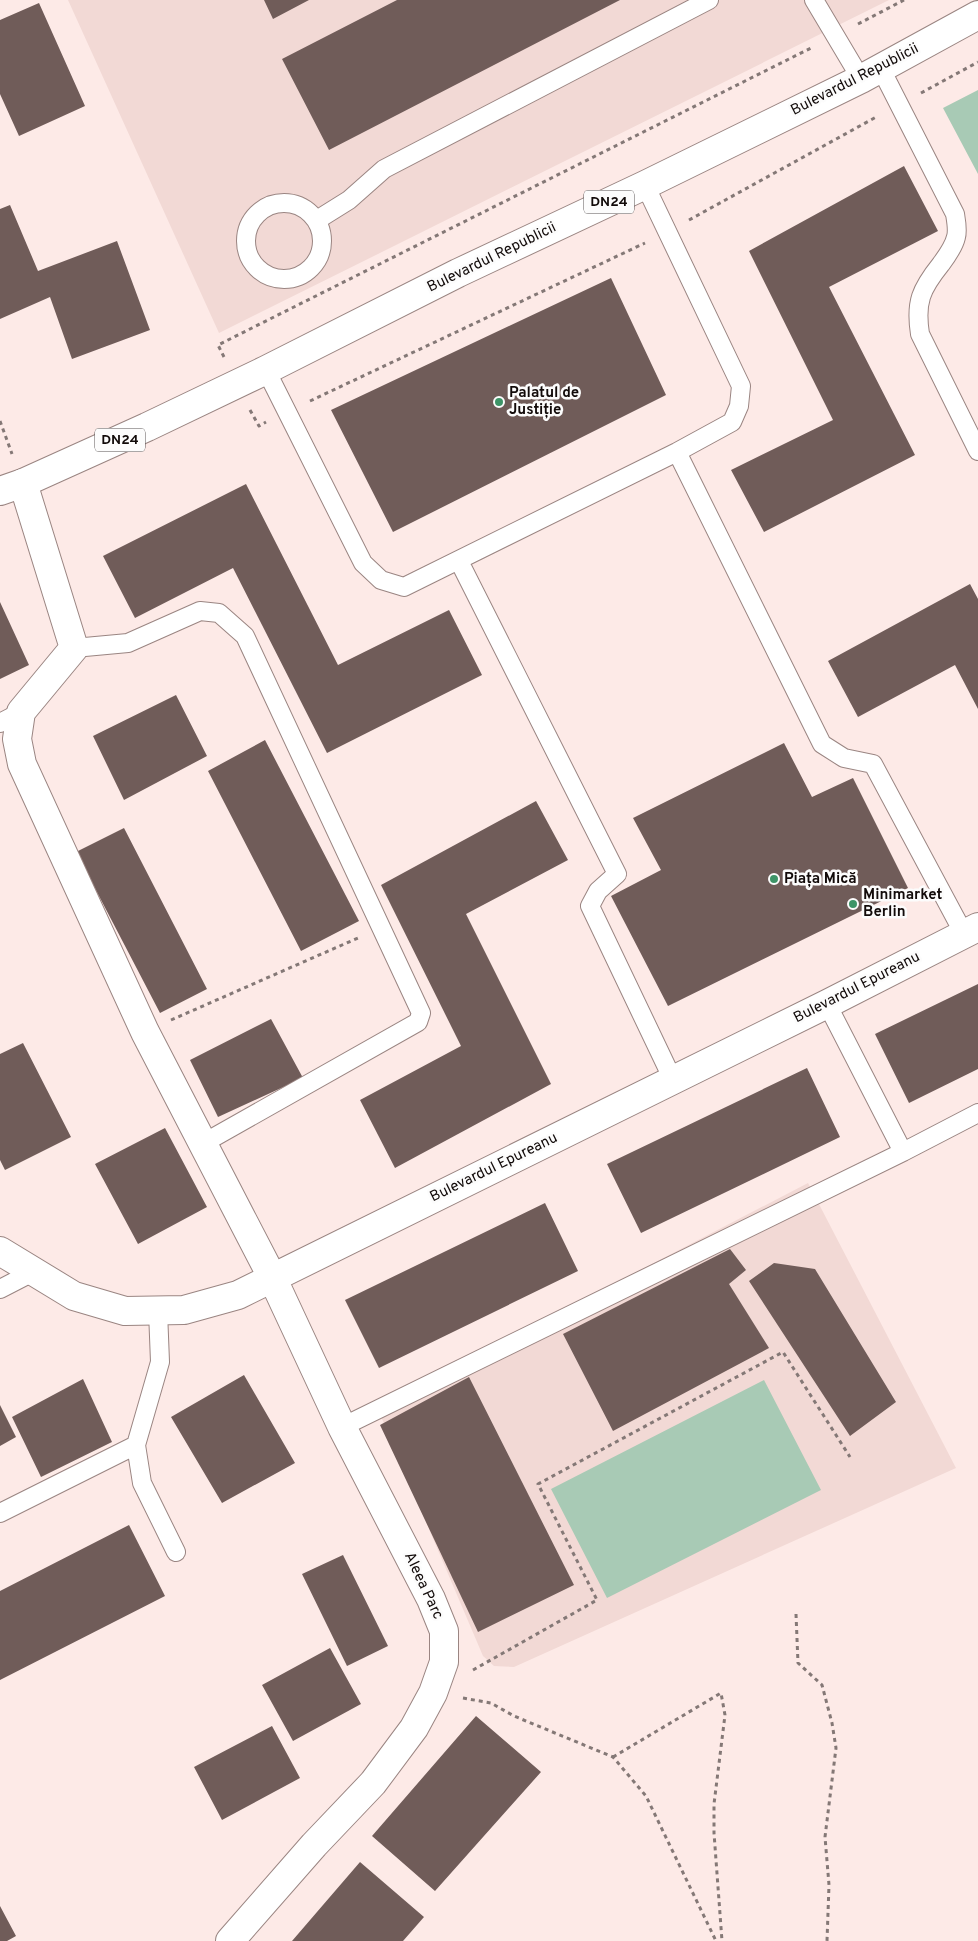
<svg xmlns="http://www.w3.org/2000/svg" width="978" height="1941" viewBox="0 0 978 1941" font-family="Overpass,sans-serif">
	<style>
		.built { fill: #f2d9d5 }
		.green { fill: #a8cab5 }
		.building { fill: #705c59 }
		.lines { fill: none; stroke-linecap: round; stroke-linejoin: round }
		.lane-casing { stroke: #9a8582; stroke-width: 20 }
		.street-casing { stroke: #9a8582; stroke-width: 30 }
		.secondary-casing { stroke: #9a8582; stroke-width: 30 }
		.primary-casing { stroke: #9a8582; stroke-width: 30 }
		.path { stroke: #847876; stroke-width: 3; stroke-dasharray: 4 4; stroke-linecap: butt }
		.lane { stroke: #fff; stroke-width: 18 }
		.street { stroke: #fff; stroke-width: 28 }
		.secondary { stroke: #fff; stroke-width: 28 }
		.primary { stroke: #fff; stroke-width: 28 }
		.poi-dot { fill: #3d9467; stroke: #fcfcfc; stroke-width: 2 }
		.labels { text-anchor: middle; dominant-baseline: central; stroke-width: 5; stroke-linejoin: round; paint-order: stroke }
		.shield { fill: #fcfcfc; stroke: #585353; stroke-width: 1 }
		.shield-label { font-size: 14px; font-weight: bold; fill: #120b0a }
		.street-label { font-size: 15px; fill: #120b0a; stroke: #fcfcfc }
		.poi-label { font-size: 15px; font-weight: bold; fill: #120b0a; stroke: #fcfcfc; text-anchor: start }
	</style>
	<rect width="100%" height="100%" fill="#fdeae7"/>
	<path class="built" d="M68 0H889L219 333Z
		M808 1183 956 1468 514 1667 494 1666 483 1656 377 1407Z"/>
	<path class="green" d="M978 90V174L943 108Z
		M764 1380 821 1490 607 1598 551 1489Z"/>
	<path class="building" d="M264 0H309L273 19Z
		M397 0H620L329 150 282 59Z
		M39 3 85 106 19 136 0 94V20Z
		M904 166 938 231 829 287 915 455 764 532 731 470 833 420 749 251Z
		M10 205 38 271 117 241 150 330 72 359 50 297 0 319V209Z
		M611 278 666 395 393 532 331 410Z
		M246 484 338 665 449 610 482 675 327 753 233 568 135 618 103 556Z
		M970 584 978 599V709L955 665 858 717 828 661Z
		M0 602 29 665 0 679Z
		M176 695 207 756 124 800 93 736Z
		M265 740 359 921 301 951 208 771Z
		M784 743 812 797 853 778 908 888 668 1006 611 896 661 870 633 818Z
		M536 801 568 860 466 914 551 1084 395 1168 360 1100 461 1046 381 885Z
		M124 828 207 989 160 1013 76 852Z
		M978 984V1069L909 1103 875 1034Z
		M271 1019 303 1078 218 1117 190 1060Z
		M23 1043 71 1137 5 1170 0 1160V1054Z
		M807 1068 840 1137 641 1233 607 1164Z
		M165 1128 207 1207 138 1244 95 1164Z
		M545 1203 578 1271 379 1368 345 1300Z
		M730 1249 746 1270 729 1284 769 1348 613 1431 563 1334Z
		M774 1263 815 1269 896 1402 850 1436 749 1281Z
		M244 1375 295 1463 222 1503 171 1417Z
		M469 1377 574 1585 478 1632 380 1425Z
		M83 1379 112 1442 41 1477 12 1417Z
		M0 1405 16 1437 0 1446Z
		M129 1525 165 1596 0 1680V1591Z
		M343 1555 388 1646 347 1666 302 1574Z
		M330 1648 361 1704 293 1741 262 1685Z
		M476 1716 541 1772 435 1891 372 1836Z
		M272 1726 300 1778 222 1820 194 1767Z
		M360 1862 424 1917 403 1941H292Z
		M0 1906 16 1936 7 1941H0Z"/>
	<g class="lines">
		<g class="lane-casing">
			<path id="lane" d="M814 0 861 79
				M881 69 955 214C956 220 958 230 956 237 954 246 947 256 941 264 921 289 915 302 920 334L978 451
				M246 241a38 38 0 1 1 76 0a38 38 0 1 1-76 0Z
				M317 220 349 200 384 169 709 0
				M266 370 363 563 381 580 404 587 677 452 732 422 739 406 741 386 645 185
				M677 452 822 744 844 758 873 764 964 934
				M459 561 617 874 598 891 590 906 673 1080
				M74 648 128 643 200 611 219 613 245 636 421 1013 418 1022 202 1144
				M0 723 21 712
				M827 1004 903 1152
				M0 1289 33 1272
				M158 1311 160 1362 136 1445 142 1483 176 1552
				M342 1427 903 1152 978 1113
				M0 1513 136 1445"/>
		</g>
		<g class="street-casing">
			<path id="street" d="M23 483 74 648 21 712 17 739 22 764 145 1032 272 1277 342 1427 431 1599 444 1631V1662L433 1693 414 1728 373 1783 314 1845 230 1941"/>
		</g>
		<g class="secondary-casing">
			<path id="secondary" d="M0 1251 74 1296 125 1311 184 1310 238 1295 827 1004 978 927"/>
		</g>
		<g class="primary-casing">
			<path id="primary" d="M0 491 23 483 147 427 266 370 458 273 645 185 861 79 978 15"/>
		</g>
		<path class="path" d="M858 24 904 0
			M921 93 978 62
			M689 220 878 116
			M224 357 218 345 813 47
			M310 401 645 243
			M250 410 259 426 266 422
			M0 421 12 454
			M171 1020 358 938
			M796 1614 798 1663 822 1685 832 1723 836 1748 825 1837 829 1885 827 1941
			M473 1670 597 1600 538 1484 783 1352 850 1457
			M463 1698 491 1703 514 1716 613 1757 646 1796 716 1941
			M613 1757 721 1693 725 1715 714 1804V1833L722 1941"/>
		<use href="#lane" class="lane"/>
		<use href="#street" class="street"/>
		<use href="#secondary" class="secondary"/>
		<use href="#primary" class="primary"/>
	</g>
	<g class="poi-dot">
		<circle cx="499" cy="402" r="5"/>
		<circle cx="774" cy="879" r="5"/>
		<circle cx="853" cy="904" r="5"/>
	</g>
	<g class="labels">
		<g class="shield">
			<rect x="584" y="190.5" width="50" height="23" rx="4"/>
			<rect x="95" y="428.5" width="50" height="23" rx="4"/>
		</g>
		<g class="shield-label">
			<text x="609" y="202">DN24</text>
			<text x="120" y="440">DN24</text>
		</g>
		<g class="street-label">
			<text transform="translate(855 80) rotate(-27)">Bulevardul Republicii</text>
			<text transform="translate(492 258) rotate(-26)">Bulevardul Republicii</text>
			<text transform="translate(857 988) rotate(-27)">Bulevardul Epureanu</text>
			<text transform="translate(494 1168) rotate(-26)">Bulevardul Epureanu</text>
			<text transform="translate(423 1586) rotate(65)">Aleea Parc</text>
		</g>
		<g class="poi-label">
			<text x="509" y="393">Palatul de<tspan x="509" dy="17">Justiție</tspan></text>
			<text x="784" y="879">Piața Mică</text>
			<text x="863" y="895">Minimarket<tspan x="863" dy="17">Berlin</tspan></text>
		</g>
	</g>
</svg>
